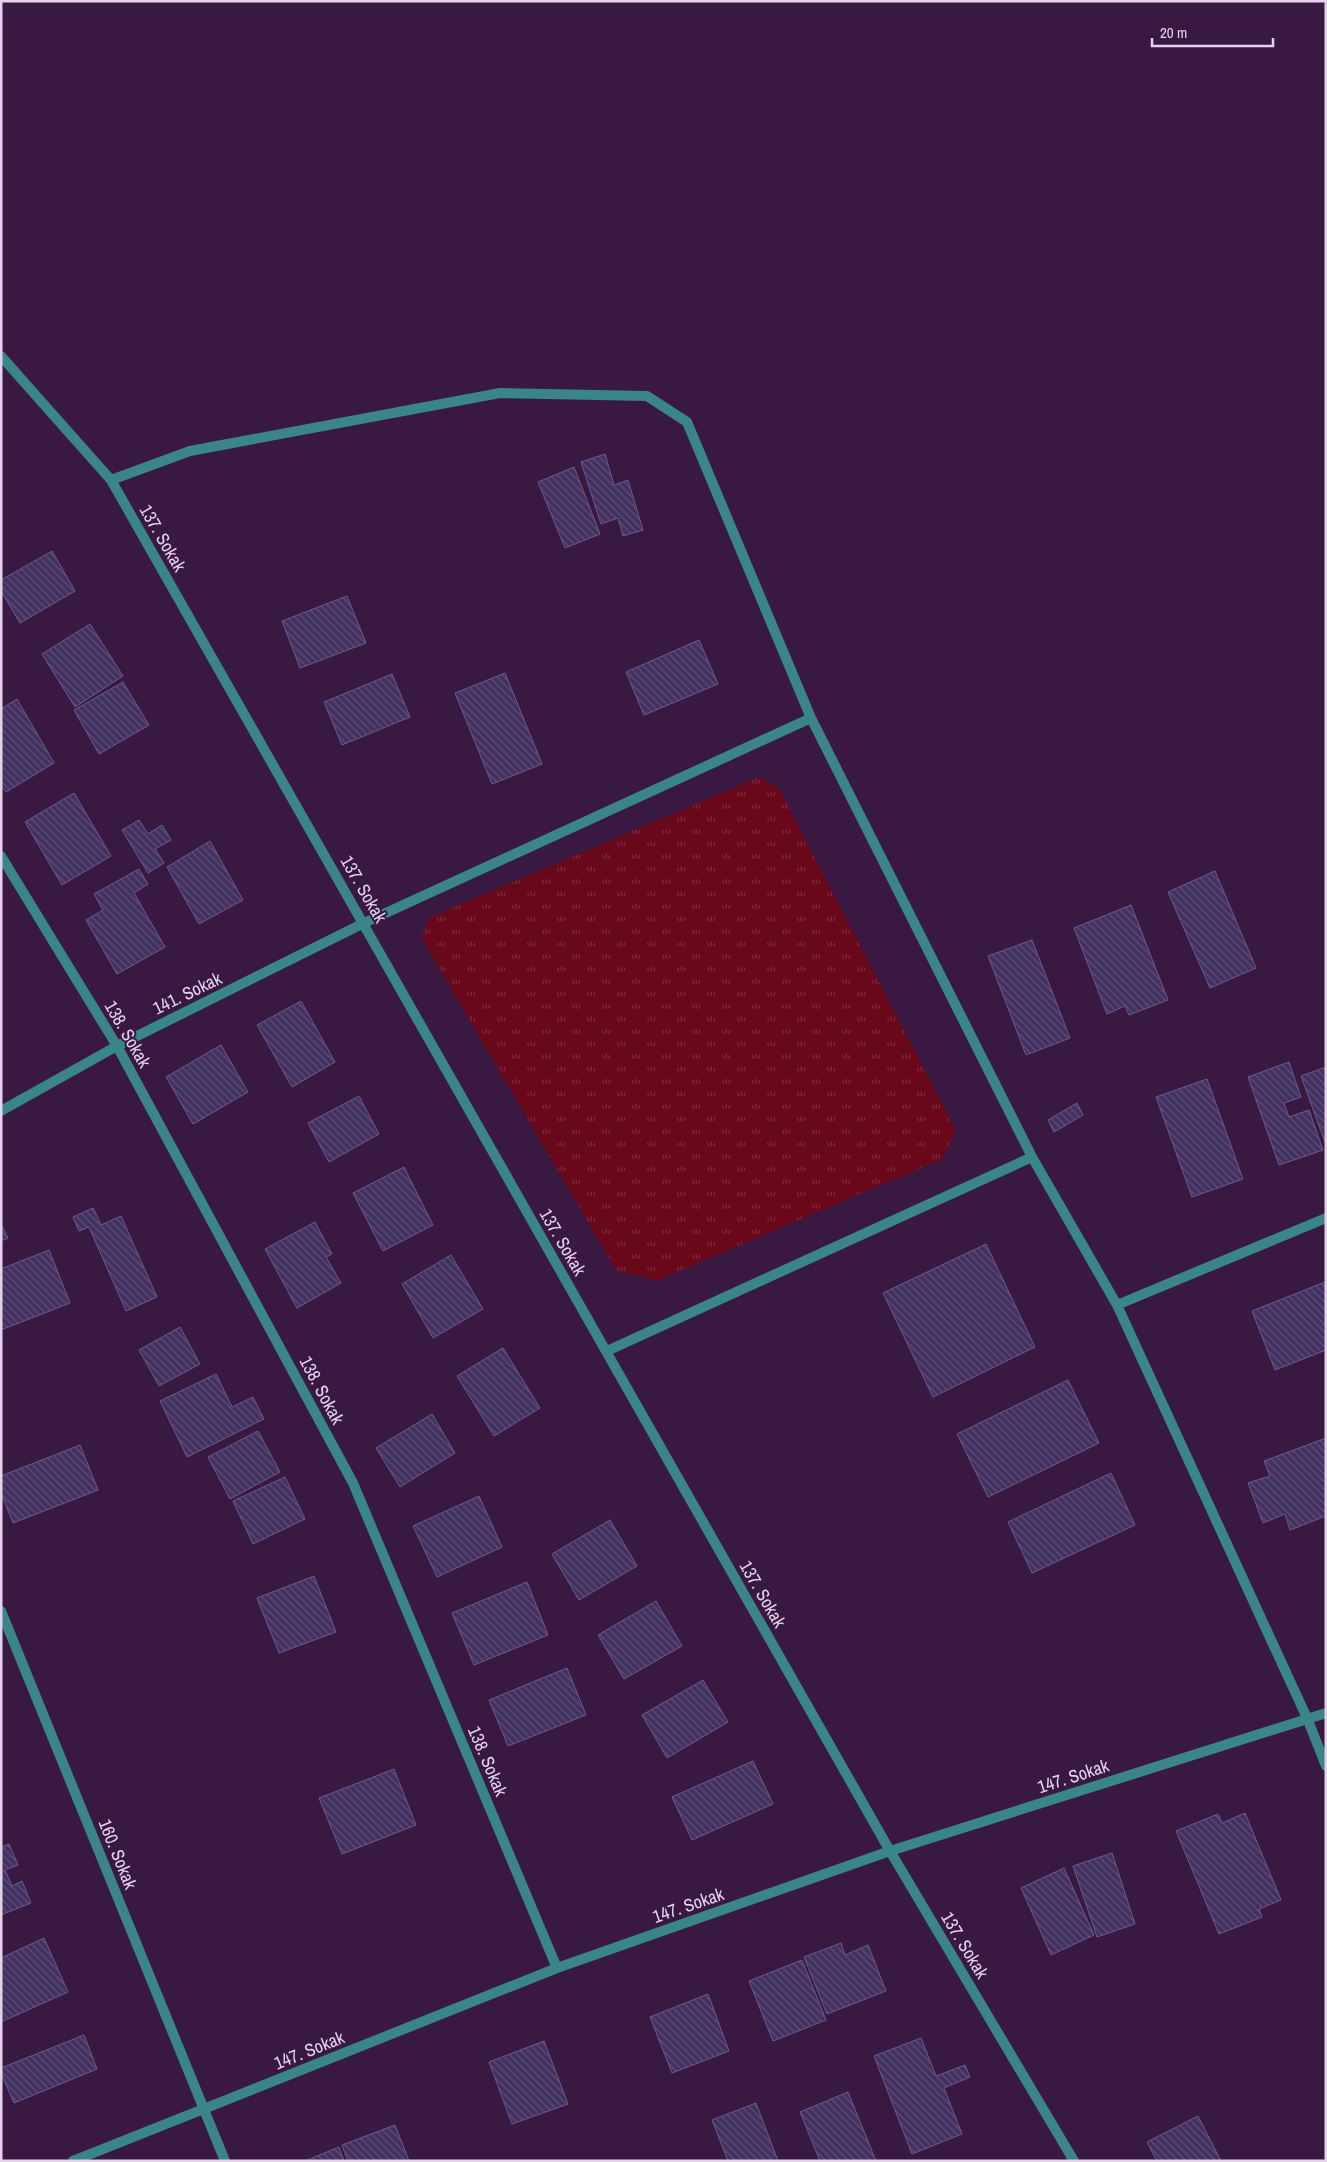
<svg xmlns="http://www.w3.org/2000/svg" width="1327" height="2162" viewBox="0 0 1327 2162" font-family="'Archivo Narrow',sans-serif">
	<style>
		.grass { fill: url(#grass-tufts) }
		.building { fill: url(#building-back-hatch); stroke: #6b5b8d }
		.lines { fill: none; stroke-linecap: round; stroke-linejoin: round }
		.street { stroke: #3a8588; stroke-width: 10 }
		.labels { text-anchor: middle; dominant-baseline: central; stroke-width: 4; stroke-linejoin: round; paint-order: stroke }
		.street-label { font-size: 18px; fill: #e5d2eb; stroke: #391941 }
	</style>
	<defs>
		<pattern id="grass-tufts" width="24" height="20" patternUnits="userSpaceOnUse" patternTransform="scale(1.25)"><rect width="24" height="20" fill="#69081b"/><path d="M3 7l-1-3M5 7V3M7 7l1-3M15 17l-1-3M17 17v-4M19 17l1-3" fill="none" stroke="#7e2b3c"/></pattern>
		<pattern id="building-back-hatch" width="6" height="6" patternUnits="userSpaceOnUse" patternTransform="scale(1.25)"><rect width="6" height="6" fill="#423160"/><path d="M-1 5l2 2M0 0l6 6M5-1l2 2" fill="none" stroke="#5d4e77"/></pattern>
	</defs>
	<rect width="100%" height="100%" fill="#391941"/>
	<path class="grass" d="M759 777 779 788 956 1131 942 1159 656 1281 616 1270 422 939 428 918Z"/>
	<path class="building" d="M605 454 614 485 628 480 643 530 623 536 618 518 601 524 581 462Z
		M574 467 600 534 565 548 538 482Z
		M52 551 75 591 20 623 1 591V580Z
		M347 596 366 643 300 668 282 621Z
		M90 624 123 676 75 707 42 654Z
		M699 640 718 684 644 715 626 672Z
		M505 673 542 764 492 784 455 693Z
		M392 674 410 717 342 745 324 702Z
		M123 682 149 725 99 754 74 710Z
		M17 699 54 763 6 792 1 785V709Z
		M74 793 111 856 62 885 25 822Z
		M139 820 148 834 162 825 171 840 155 849 164 863 148 873 122 830Z
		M210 841 243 900 199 924 167 867Z
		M139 869 148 884 134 893 165 947 117 974 86 920 103 910 94 894Z
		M1215 871 1256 968 1210 988 1168 892Z
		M1131 905 1168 1000 1129 1015 1125 1006 1107 1014 1074 928Z
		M1032 940 1070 1038 1026 1055 988 956Z
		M301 1001 335 1062 292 1087 257 1025Z
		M221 1045 248 1092 193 1124 166 1077Z
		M1289 1062 1301 1097 1284 1103 1289 1117 1309 1110 1323 1150 1279 1165 1248 1077Z
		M1326 1067V1145L1301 1076Z
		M1207 1079 1243 1179 1192 1197 1156 1097Z
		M359 1096 379 1134 329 1162 308 1123Z
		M1077 1103 1083 1115 1054 1132 1048 1120Z
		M404 1167 433 1225 383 1251 353 1193Z
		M93 1208 101 1225 121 1216 157 1297 126 1311 89 1227 79 1231 73 1217Z
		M315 1222 332 1254 326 1257 341 1283 297 1308 265 1249Z
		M1 1224 8 1238 1 1241Z
		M986 1244 1035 1347 933 1397 883 1293Z
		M49 1250 70 1303 1 1330V1269Z
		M451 1255 483 1309 433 1338 402 1284Z
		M1325 1282 1326 1350 1275 1370 1252 1311Z
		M180 1327 200 1364 159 1386 139 1350Z
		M503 1348 540 1408 494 1436 457 1376Z
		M216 1374 232 1407 253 1397 264 1419 187 1457 160 1401Z
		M1068 1380 1099 1443 988 1497 957 1434Z
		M432 1414 455 1453 400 1487 376 1448Z
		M258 1431 280 1472 230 1499 208 1457Z
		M1326 1438V1516L1290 1530 1285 1514 1263 1523 1248 1483 1270 1476 1264 1461Z
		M80 1445 98 1490 13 1523 1 1493V1476Z
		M1111 1473 1135 1525 1032 1573 1008 1522Z
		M285 1477 305 1519 253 1544 233 1501Z
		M479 1496 502 1547 437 1577 413 1526Z
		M610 1520 637 1566 579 1600 552 1554Z
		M314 1576 336 1632 279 1653 257 1598Z
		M527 1582 548 1635 474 1665 452 1613Z
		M656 1601 682 1646 624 1679 598 1635Z
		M567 1668 586 1715 508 1746 489 1700Z
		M703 1680 728 1722 667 1758 642 1715Z
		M753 1761 773 1804 692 1840 672 1797Z
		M394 1769 416 1825 342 1854 319 1798Z
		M1245 1813 1281 1900 1259 1909 1262 1917 1219 1934 1176 1831 1218 1814 1222 1823Z
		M9 1844 18 1865 5 1870 12 1886 22 1881 31 1903 1 1915V1847Z
		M1112 1853 1135 1924 1097 1937 1073 1866Z
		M1064 1868 1094 1935 1051 1955 1021 1888Z
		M44 1938 68 1992 1 2022V1958Z
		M841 1943 845 1955 868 1945 886 1991 827 2014 804 1957Z
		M802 1960 826 2020 773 2041 749 1981Z
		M708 1994 729 2051 672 2073 650 2017Z
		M84 2035 97 2069 14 2103 1 2073V2068Z
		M921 2038 936 2076 965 2065 970 2077 944 2088 962 2134 912 2154 874 2056Z
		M544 2041 568 2104 512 2124 489 2062Z
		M848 2092 876 2161H820L800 2112Z
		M756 2103 778 2161H728L712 2120Z
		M1198 2116 1221 2161H1157L1147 2142Z
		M395 2125 409 2161H348L342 2145Z
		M339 2147 344 2161H305Z"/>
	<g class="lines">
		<path class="street" d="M1 356 111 480 890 1851 1074 2161
			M111 480 190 451 500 393 647 396 687 422 811 718 1032 1157 1117 1305
			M1 856 117 1046 353 1483 557 1968
			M1 1111 117 1046 364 923 811 718
			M1326 1218 1117 1305 1307 1718 1326 1766
			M607 1351 1032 1157
			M1 1611 225 2161
			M73 2161 557 1968 890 1851 1326 1713"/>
	</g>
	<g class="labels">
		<g class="street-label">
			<text transform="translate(163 538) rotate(60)">137. Sokak</text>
			<text transform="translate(364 889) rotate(60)">137. Sokak</text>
			<text transform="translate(187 993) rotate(-26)">141. Sokak</text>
			<text transform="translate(128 1034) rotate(60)">138. Sokak</text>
			<text transform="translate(563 1242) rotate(60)">137. Sokak</text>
			<text transform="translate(322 1390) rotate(62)">138. Sokak</text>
			<text transform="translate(763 1594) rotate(60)">137. Sokak</text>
			<text transform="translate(488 1761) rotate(67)">138. Sokak</text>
			<text transform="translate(1073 1776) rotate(-18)">147. Sokak</text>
			<text transform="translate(118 1854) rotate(68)">160. Sokak</text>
			<text transform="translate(688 1905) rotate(-19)">147. Sokak</text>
			<text transform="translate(965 1945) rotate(59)">137. Sokak</text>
			<text transform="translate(309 2050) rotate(-22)">147. Sokak</text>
		</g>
	</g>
	<rect width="1327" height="2162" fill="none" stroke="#e5d2eb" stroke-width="5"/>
	<path d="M1152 38v8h121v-8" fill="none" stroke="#e5d2eb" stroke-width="2.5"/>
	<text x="1160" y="38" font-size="15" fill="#e5d2eb" stroke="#391941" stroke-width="4" paint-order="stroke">20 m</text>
</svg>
